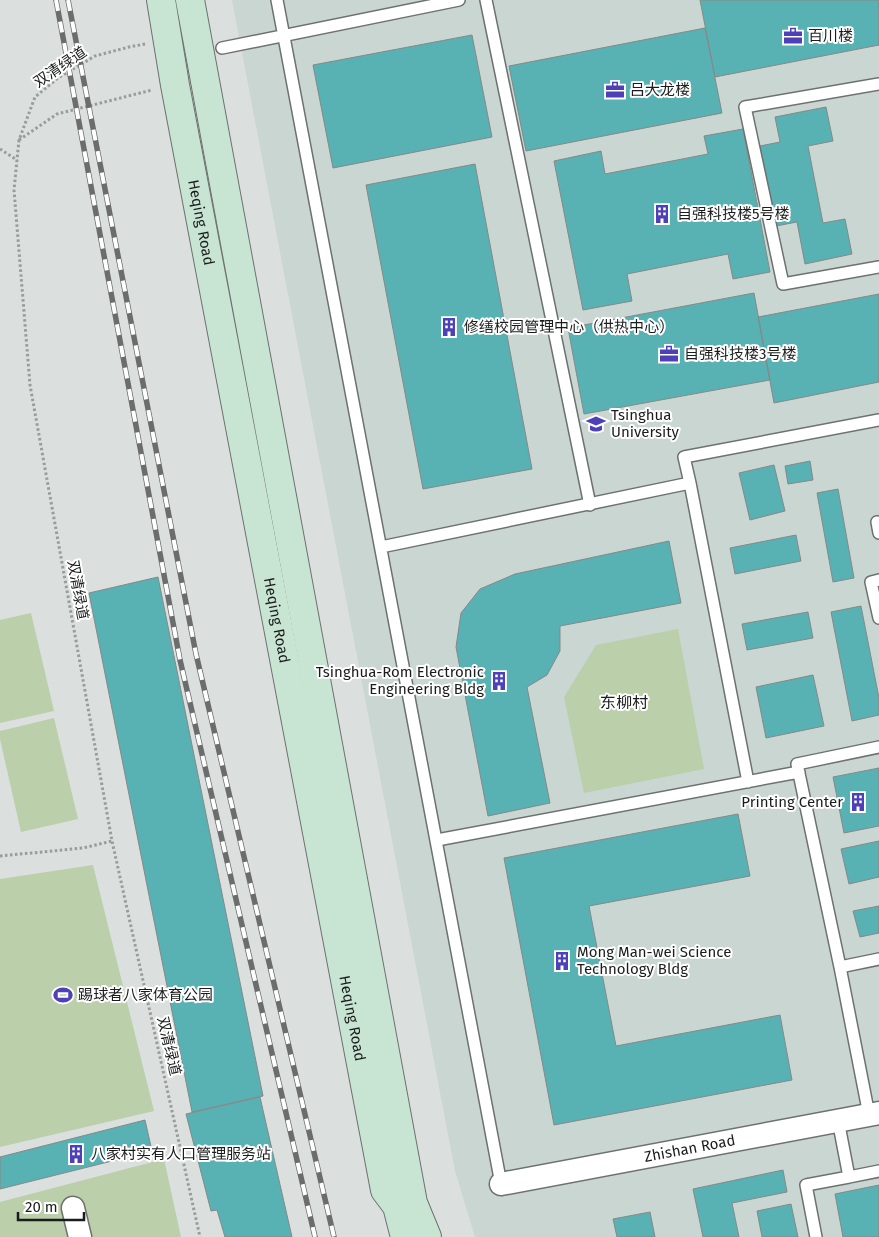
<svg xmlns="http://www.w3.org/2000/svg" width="879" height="1237" viewBox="0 0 879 1237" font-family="'Fira Sans','Noto Sans SC',sans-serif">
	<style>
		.built { fill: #cad6d2 }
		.green { fill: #bacfaa }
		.building { fill: #58b1b2; stroke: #858989 }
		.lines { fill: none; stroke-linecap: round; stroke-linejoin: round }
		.lane-casing { stroke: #6d7170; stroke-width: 14 }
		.street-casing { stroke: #6d7170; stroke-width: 25 }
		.secondary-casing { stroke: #6d7170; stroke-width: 30 }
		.path { stroke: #999c9b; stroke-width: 3; stroke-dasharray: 2.5 2.5; stroke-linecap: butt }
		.lane { stroke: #fff; stroke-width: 11 }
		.street { stroke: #fff; stroke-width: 22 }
		.secondary { stroke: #c8e5d3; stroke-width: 28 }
		.rail-casing { stroke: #6a6d6c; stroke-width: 5.5 }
		.rail { stroke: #fff; stroke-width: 4; stroke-dasharray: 11; stroke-linecap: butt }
		.labels { text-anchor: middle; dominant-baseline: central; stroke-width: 4; stroke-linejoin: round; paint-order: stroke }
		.poi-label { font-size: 15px; fill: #1b1d1c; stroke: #fff; text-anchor: start }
		.street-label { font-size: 15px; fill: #1b1d1c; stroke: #fff }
		.neighbourhood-label { font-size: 16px; fill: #1b1d1c; stroke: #fff }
	</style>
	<rect width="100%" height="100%" fill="#dbdfde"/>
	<path class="built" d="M232 0H879V1237H475L455 1171Z"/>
	<path class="green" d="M31 613 54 711 0 723V620Z
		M678 629 704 769 584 793 564 697 596 645Z
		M54 718 78 819 21 832 0 739V731Z
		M93 865 154 1111 0 1147V879Z
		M164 1159 181 1237H0V1202Z"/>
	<path class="building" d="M700 0H879V45L715 77Z
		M705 28 722 113 526 151 509 66Z
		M472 35 492 137 333 168 313 65Z
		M826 107 833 141 808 146 823 223 845 219 852 254 805 264 797 222 776 226 760 146 780 142 775 117Z
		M743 129 770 272 733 279 728 254 627 274 632 301 583 310 554 161 601 151 605 174 708 154 704 136Z
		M475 164 532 469 423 489 366 185Z
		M754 293 770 380 584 414 568 328Z
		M879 294V382L774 403 758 317Z
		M810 461 813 480 788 484 785 466Z
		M774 465 785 511 750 520 739 473Z
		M838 489 854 578 833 582 817 493Z
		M796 535 801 561 735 574 730 548Z
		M669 541 681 603 560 626V651L547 675 527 687 550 803 488 816 456 647 461 613 480 589 515 574Z
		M158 577 263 1096 192 1112 89 593Z
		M861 606 879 698V715L852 721 831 612Z
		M808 612 813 638 747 650 742 624Z
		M813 675 824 726 766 738 756 687Z
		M879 768V826L844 833 833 777Z
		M738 814 750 876 589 906 616 1046 780 1015 792 1080 554 1125 504 858Z
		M879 841V877L849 884 841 849Z
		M879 906V933L860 937 853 911Z
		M260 1097 292 1237H225L217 1210 211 1211 186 1114Z
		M145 1120 152 1151 0 1189V1157Z
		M783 1170 787 1192 732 1203 739 1237H703L693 1189Z
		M879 1185V1237H843L835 1194Z
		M791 1204 798 1237H762L757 1211Z
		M650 1212 655 1237H617L613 1219Z"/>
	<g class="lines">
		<g class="lane-casing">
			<path id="lane" d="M277 0 501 1184
				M486 0 590 505
				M222 48 459 0
				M879 84 745 107 783 284 879 267
				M690 483 684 457 879 420
				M877 522 879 533
				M381 547 690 483 748 782
				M879 580 871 582 879 618
				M879 747 797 764 840 967 879 959
				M437 840 799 772
				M840 967 869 1115
				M838 1120 849 1177 879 1171
				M816 1237 806 1185 849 1177"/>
		</g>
		<g class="street-casing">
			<g id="street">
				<path id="s1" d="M501 1184 879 1113"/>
				<path d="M73 1208 80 1237"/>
			</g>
		</g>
		<g class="secondary-casing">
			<g id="secondary">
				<path id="s2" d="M161 0 175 85 385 1190 397 1206 405 1237"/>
				<path d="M190 0 413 1203 427 1237"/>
			</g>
		</g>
		<path class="path" d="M145 44 129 47 95 56 58 78 35 97 19 140 14 190 30 385 112 841 200 1237
			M19 140 57 114 152 90
			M0 149 17 160
			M0 856 83 848 112 841"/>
		<use href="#lane" class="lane"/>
		<use href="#street" class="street"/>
		<use href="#secondary" class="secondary"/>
		<g class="rail-casing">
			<path id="rail" d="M56 0 180 660 315 1237
				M68 0 196 654 334 1237"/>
		</g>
		<use href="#rail" class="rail"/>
	</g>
	<defs>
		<g id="office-bare" transform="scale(1.5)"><path d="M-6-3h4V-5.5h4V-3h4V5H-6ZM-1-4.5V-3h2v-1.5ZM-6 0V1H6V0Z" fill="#4e41b8" stroke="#fff" stroke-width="2.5" paint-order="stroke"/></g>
		<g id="building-bare" transform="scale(1.5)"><path d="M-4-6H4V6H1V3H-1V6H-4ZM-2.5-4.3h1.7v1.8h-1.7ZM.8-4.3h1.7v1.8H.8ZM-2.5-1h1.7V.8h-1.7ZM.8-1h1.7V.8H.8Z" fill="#4e41b8" stroke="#fff" stroke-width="2.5" paint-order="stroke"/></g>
		<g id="university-bare" transform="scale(1.5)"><path d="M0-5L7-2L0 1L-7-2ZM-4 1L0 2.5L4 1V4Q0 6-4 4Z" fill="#4e41b8" stroke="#fff" stroke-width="2.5" paint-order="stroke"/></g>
		<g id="stadium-bare" transform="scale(1.5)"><path d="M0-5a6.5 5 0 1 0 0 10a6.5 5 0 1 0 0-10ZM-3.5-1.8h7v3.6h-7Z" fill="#4e41b8" stroke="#fff" stroke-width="2.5" paint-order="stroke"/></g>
	</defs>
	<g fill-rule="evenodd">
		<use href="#office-bare" x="793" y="36"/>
		<use href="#office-bare" x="615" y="90"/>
		<use href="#building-bare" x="662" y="214"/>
		<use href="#building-bare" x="449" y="327"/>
		<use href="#office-bare" x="669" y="354"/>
		<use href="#university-bare" x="596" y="424"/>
		<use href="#building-bare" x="499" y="681"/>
		<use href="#building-bare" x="858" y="802"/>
		<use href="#building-bare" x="562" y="961"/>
		<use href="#stadium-bare" x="63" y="995"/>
		<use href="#building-bare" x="76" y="1154"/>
	</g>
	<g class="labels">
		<g class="poi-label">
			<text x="808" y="36">百川楼</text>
			<text x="630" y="90">吕大龙楼</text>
			<text x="677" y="214">自强科技楼5号楼</text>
			<text x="464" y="327">修缮校园管理中心（供热中心）</text>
			<text x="684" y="354">自强科技楼3号楼</text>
			<text x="611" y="415">Tsinghua<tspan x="611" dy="17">University</tspan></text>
			<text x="484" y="672" text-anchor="end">Tsinghua-Rom Electronic<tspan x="484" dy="17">Engineering Bldg</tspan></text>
			<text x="843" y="802" text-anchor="end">Printing Center</text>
			<text x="577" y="952">Mong Man-wei Science<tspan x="577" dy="17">Technology Bldg</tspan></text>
			<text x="78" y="995">踢球者八家体育公园</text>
			<text x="91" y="1154">八家村实有人口管理服务站</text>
		</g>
		<g class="street-label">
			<text transform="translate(60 67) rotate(-34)">双清绿道</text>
			<text stroke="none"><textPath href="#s2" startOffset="226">Heqing Road</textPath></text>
			<text transform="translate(78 590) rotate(80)">双清绿道</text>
			<text stroke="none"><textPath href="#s2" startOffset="631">Heqing Road</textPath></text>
			<text stroke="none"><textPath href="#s2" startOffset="1036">Heqing Road</textPath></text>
			<text transform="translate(169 1046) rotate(77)">双清绿道</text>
			<text stroke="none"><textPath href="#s1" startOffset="192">Zhishan Road</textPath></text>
		</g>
		<g class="neighbourhood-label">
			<text x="624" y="702">东柳村</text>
		</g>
	</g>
	<path d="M18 1212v8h66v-8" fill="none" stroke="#1b1d1c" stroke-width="2.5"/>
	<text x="25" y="1212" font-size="15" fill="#1b1d1c" stroke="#ffffff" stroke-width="4" paint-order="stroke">20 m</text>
</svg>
